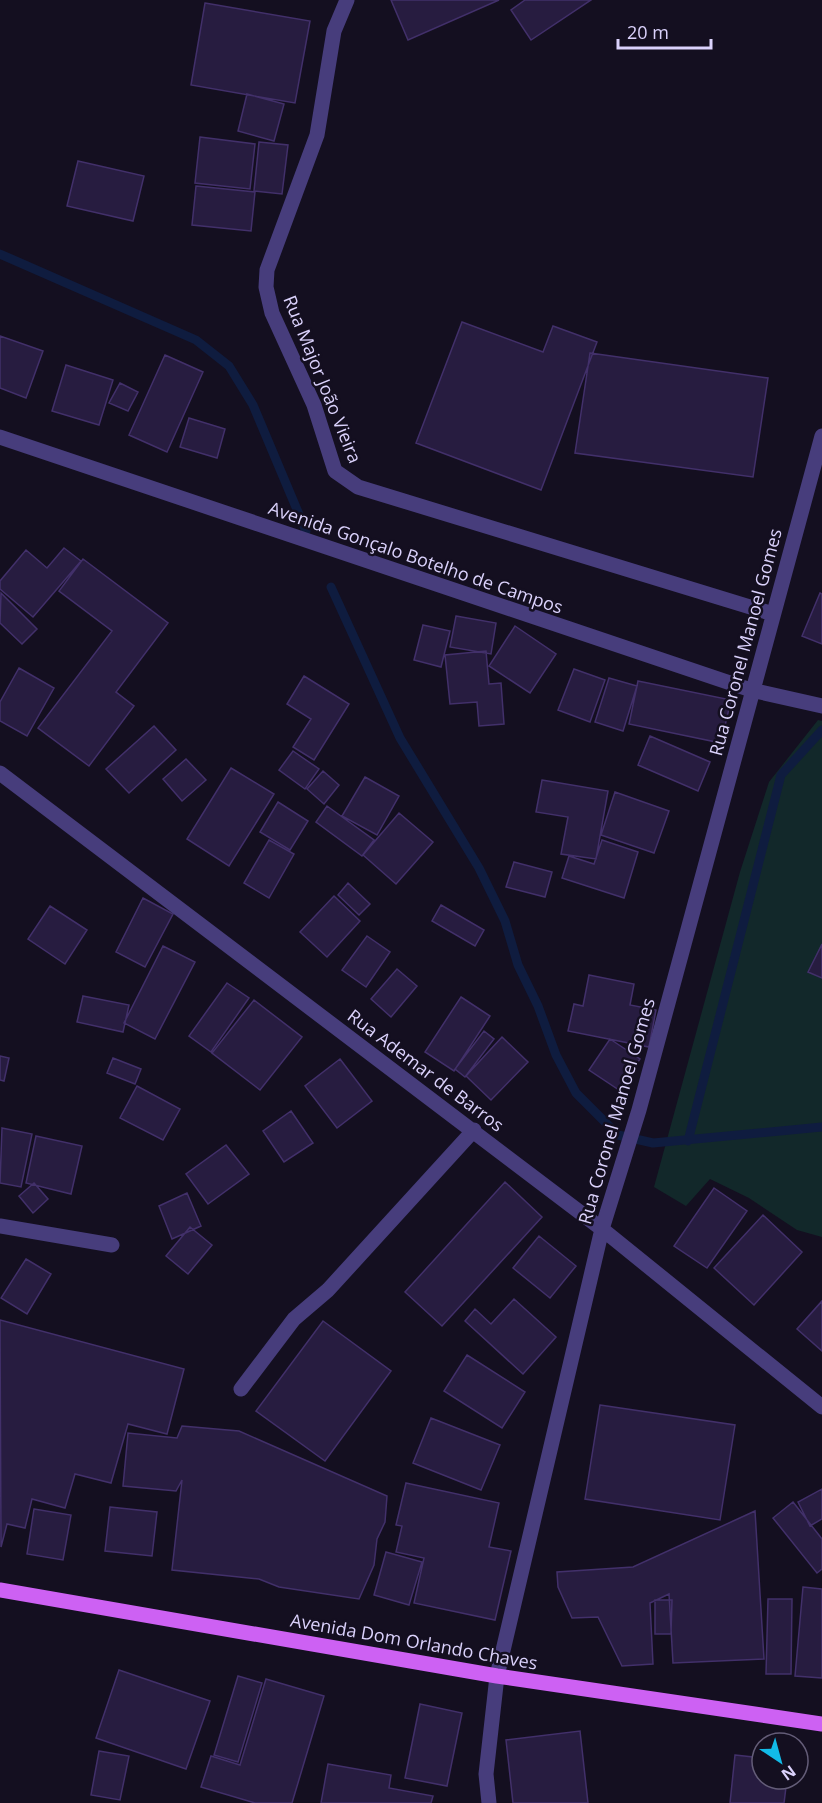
<svg xmlns="http://www.w3.org/2000/svg" width="822" height="1803" viewBox="0 0 822 1803" font-family="'Open Sans',sans-serif">
	<style>
		.green { fill: #12282a }
		.lines { fill: none; stroke-linecap: round; stroke-linejoin: round }
		.stream { stroke: #0f1c3f; stroke-width: 9 }
		.building { fill: #271c40; stroke: #42306a; stroke-width: 1.5 }
		.minor { stroke: #473d7c; stroke-width: 15 }
		.major { stroke: #cd61f3; stroke-width: 15 }
		.labels { text-anchor: middle; dominant-baseline: central; stroke-width: 5; stroke-linejoin: round; paint-order: stroke }
		.street-label { font-size: 18px; fill: #dbd2fc; stroke: #140f20 }
	</style>
	<rect width="100%" height="100%" fill="#140f20"/>
	<path class="green" d="M818 720 822 721V1237L797 1230 749 1198 710 1179 686 1206 654 1187 740 872 769 782Z"/>
	<g class="lines">
		<path class="stream" d="M0 254 196 340 229 366 253 405 306 531
			M331 587 400 738 479 868 505 921 518 965 538 1006 556 1055 576 1093 618 1135 653 1143 822 1127
			M688 1141 781 775 822 730"/>
	</g>
	<path class="building" d="M391 0H499L408 40Z
		M525 0H591L531 40 511 10Z
		M205 3 310 21 295 103 191 85Z
		M247 94 284 104 274 141 238 131Z
		M200 137 255 144 250 189 195 183Z
		M259 142 288 145 282 194 254 191Z
		M78 161 144 176 133 221 67 206Z
		M196 186 255 192 251 231 192 225Z
		M462 322 543 352 553 326 597 342 541 490 416 443Z
		M0 336 43 351 26 398 0 388Z
		M590 353 768 378 753 477 575 453Z
		M165 355 203 372 167 452 129 435Z
		M66 365 113 380 99 425 52 411Z
		M120 383 138 392 128 411 109 403Z
		M189 418 225 429 217 458 180 447Z
		M64 548 81 561 33 617 0 589V581L26 550 47 568Z
		M83 559 168 623 116 692 134 706 89 766 38 728 112 631 59 591Z
		M1 593 37 629 22 644 0 623Z
		M820 593 822 594V644L802 636Z
		M456 616 496 623 491 654 450 647Z
		M423 625 450 631 441 667 414 660Z
		M515 626 556 654 530 693 489 666Z
		M486 651 489 684 501 683 504 724 479 726 477 702 450 704 445 655Z
		M19 668 54 688 27 736 0 721V702Z
		M574 669 605 680 590 722 558 710Z
		M304 676 349 704 314 760 293 747 311 719 287 704Z
		M609 678 637 686 623 731 595 722Z
		M638 681 731 700 721 743 629 724Z
		M154 726 176 750 129 793 106 769Z
		M650 736 710 762 698 791 638 765Z
		M293 751 319 769 305 789 279 770Z
		M186 759 206 780 182 801 163 779Z
		M231 768 274 794 229 866 187 839Z
		M323 771 339 785 324 804 307 789Z
		M365 777 399 796 377 835 342 816Z
		M542 780 608 791 596 859 561 854 568 817 536 812Z
		M615 792 669 811 654 853 601 835Z
		M278 802 308 821 290 850 260 832Z
		M327 806 374 840 362 856 316 822Z
		M399 813 433 842 396 884 363 855Z
		M269 840 294 854 269 898 244 883Z
		M602 840 638 852 624 898 562 878 569 856 594 864Z
		M514 862 552 872 545 897 506 887Z
		M348 883 370 904 359 915 338 895Z
		M334 896 360 921 327 957 300 932Z
		M143 898 173 914 145 967 116 952Z
		M441 905 484 930 475 946 432 921Z
		M50 906 87 930 65 964 28 939Z
		M367 936 390 952 366 987 342 970Z
		M822 944V978L808 972Z
		M163 946 195 962 155 1039 124 1023Z
		M397 969 417 986 391 1017 371 999Z
		M589 975 634 984 630 1005 656 1010 649 1047 568 1031 574 1004 583 1006Z
		M227 983 249 998 211 1052 189 1036Z
		M83 996 129 1005 123 1032 77 1022Z
		M461 997 490 1016 454 1071 425 1052Z
		M254 1000 302 1037 260 1090 212 1053Z
		M484 1031 494 1039 465 1077 455 1069Z
		M502 1037 528 1062 491 1100 466 1076Z
		M610 1039 640 1059 619 1090 589 1070Z
		M0 1056 9 1058 4 1081 0 1080Z
		M113 1058 141 1069 135 1084 107 1073Z
		M340 1059 372 1101 337 1128 305 1086Z
		M137 1086 180 1109 163 1140 120 1118Z
		M291 1111 313 1143 284 1162 263 1131Z
		M2 1128 32 1134 21 1187 0 1183Z
		M36 1136 82 1146 71 1194 26 1183Z
		M226 1145 249 1174 208 1204 186 1174Z
		M505 1182 542 1217 442 1326 405 1292Z
		M34 1183 48 1199 33 1213 19 1196Z
		M714 1188 747 1211 707 1268 674 1246Z
		M187 1193 201 1226 172 1239 159 1206Z
		M763 1215 802 1252 754 1305 714 1268Z
		M190 1227 212 1245 188 1274 166 1256Z
		M539 1236 576 1266 550 1298 513 1268Z
		M26 1259 51 1274 27 1314 1 1298Z
		M514 1299 556 1337 523 1374 465 1321 475 1309 491 1324Z
		M822 1301V1351L797 1329Z
		M0 1320 184 1369 167 1434 128 1424 111 1483 75 1474 65 1508 32 1499 25 1528 7 1524 1 1547Z
		M323 1321 391 1371 325 1461 256 1411Z
		M467 1355 525 1392 502 1428 444 1391Z
		M600 1405 735 1425 720 1520 585 1499Z
		M431 1418 500 1445 481 1490 413 1463Z
		M182 1426 239 1431 387 1496 385 1522 377 1539 374 1565 359 1599 279 1587 259 1579 172 1570 182 1480 176 1491 123 1486 128 1433 177 1438Z
		M406 1483 499 1503 489 1547 511 1551 495 1620 414 1603 424 1558 396 1552 402 1526 396 1525Z
		M822 1489V1519L810 1526 798 1502Z
		M793 1502 822 1539V1569L817 1573 773 1518Z
		M110 1507 157 1512 152 1556 105 1551Z
		M34 1509 71 1515 63 1560 27 1554Z
		M755 1511 764 1659 673 1663 669 1594 650 1603 653 1664 622 1666 598 1617 572 1618 558 1587 557 1572 633 1567Z
		M386 1552 422 1562 409 1605 374 1595Z
		M803 1587 822 1589V1678L795 1676Z
		M768 1599H792L791 1674H766Z
		M655 1600H672L671 1634H655Z
		M119 1670 210 1701 186 1769 96 1738Z
		M238 1676 262 1683 238 1762 214 1755Z
		M266 1679 324 1696 292 1803H255L201 1787 211 1756 240 1765Z
		M420 1704 462 1713 447 1786 405 1778Z
		M580 1731 588 1803H513L506 1740Z
		M99 1751 129 1756 120 1800 91 1795Z
		M735 1755 762 1758V1779H787L784 1803H730Z
		M328 1764 391 1775 389 1788 433 1796 431 1803H321Z"/>
	<g class="lines">
		<path class="minor" d="M347 0 334 31 317 135 267 270 266 287 272 313 314 405 335 471 358 487 773 614
			M0 437 751 690 822 706
			M0 773 602 1229 822 1407
			M0 1226 112 1245
			M241 1389 294 1319 328 1290 474 1130
			M489 1803 486 1774 497 1676 602 1229 639 1110 822 436"/>
		<path class="major" d="M0 1590 497 1676 822 1724"/>
	</g>
	<g class="labels">
		<g class="street-label">
			<text transform="translate(323 379) rotate(68)">Rua Major João Vieira</text>
			<text transform="translate(416 557) rotate(19)">Avenida Gonçalo Botelho de Campos</text>
			<text transform="translate(745 642) rotate(-75)">Rua Coronel Manoel Gomes</text>
			<text transform="translate(426 1070) rotate(37)">Rua Ademar de Barros</text>
			<text transform="translate(616 1111) rotate(-74)">Rua Coronel Manoel Gomes</text>
			<text transform="translate(414 1641) rotate(10)">Avenida Dom Orlando Chaves</text>
		</g>
	</g>
	<g transform="translate(780 1761) rotate(144)"><circle r="28" fill="#140f20" stroke="#645d78" stroke-width="1.5"/>
	<path d="M0-4.5L10 22L0 15L-10 22Z" fill="#12bbe8"/>
	<text y="-9" font-size="16" font-weight="bold" text-anchor="middle" fill="#dbd2fc">N</text>
	</g>
	<path d="M618 39v9h93v-9" fill="none" stroke="#dbd2fc" stroke-width="3"/>
	<text x="627" y="39" font-size="18" fill="#dbd2fc" stroke="#140f20" stroke-width="4.5" paint-order="stroke">20 m</text>
</svg>
